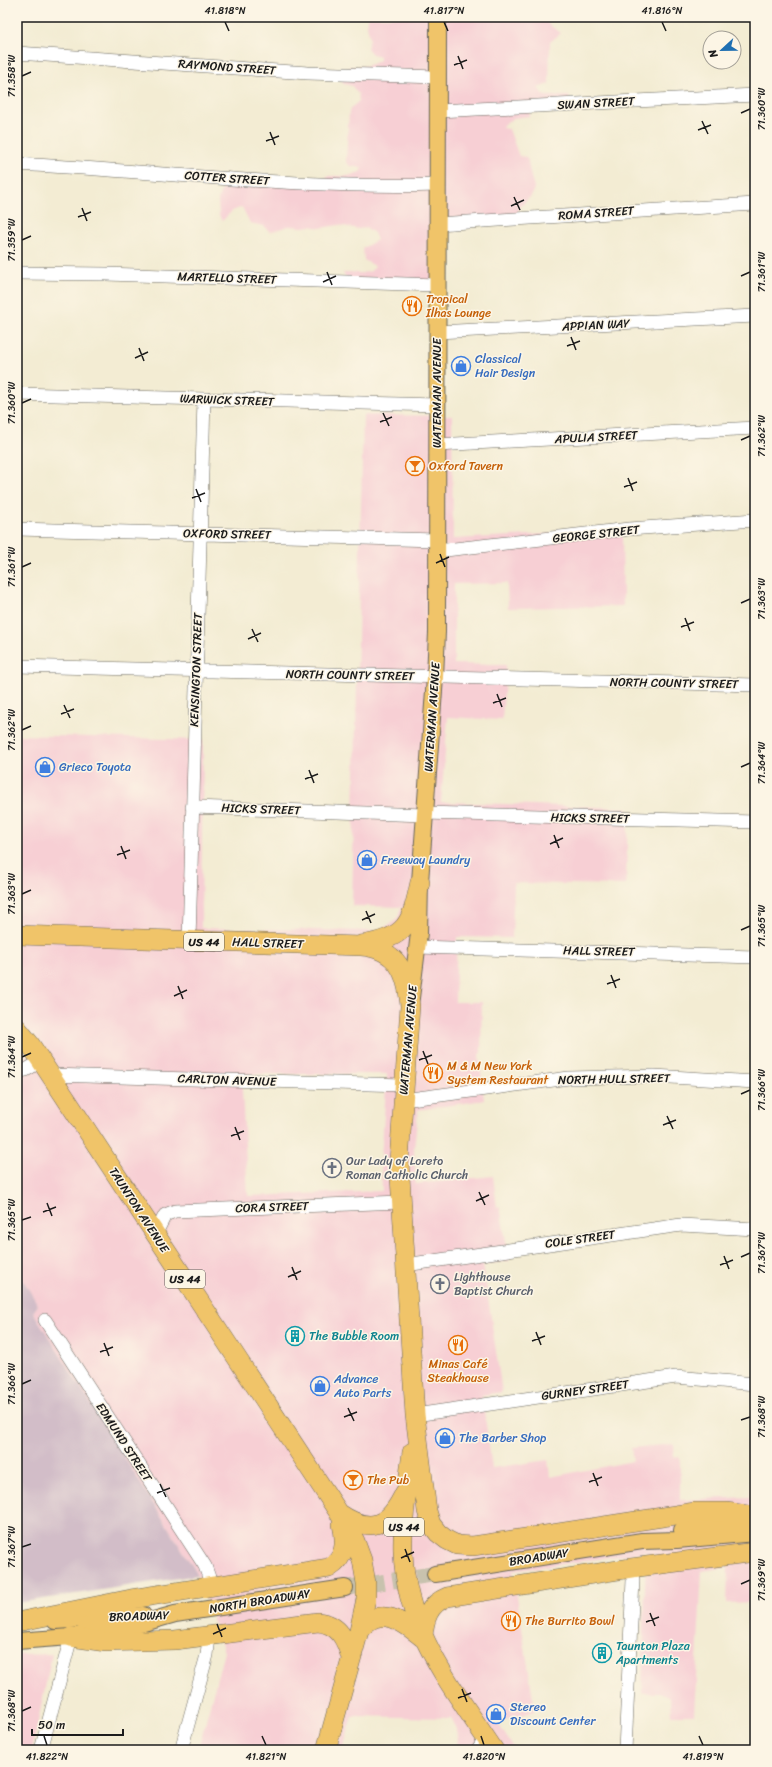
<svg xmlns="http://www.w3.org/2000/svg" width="772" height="1767" viewBox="0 0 772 1767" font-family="Sriracha,sans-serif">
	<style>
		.built { fill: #f7cfd4; fill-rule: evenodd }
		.industrial { fill: #d2bdc8 }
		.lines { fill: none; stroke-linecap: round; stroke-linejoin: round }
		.major-tunnel { stroke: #c8c2ae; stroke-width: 16; stroke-dasharray: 16 8; stroke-linecap: butt }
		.minor-casing { stroke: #67655c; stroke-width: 14 }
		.major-casing { stroke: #67655c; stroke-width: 18 }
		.highway-casing { stroke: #67655c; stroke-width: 20 }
		.minor { stroke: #fff; stroke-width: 13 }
		.major { stroke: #f0c469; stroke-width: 16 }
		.highway { stroke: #f0c469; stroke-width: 19 }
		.ticks { fill: none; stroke: #1c1c1c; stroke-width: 1.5 }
		.labels { text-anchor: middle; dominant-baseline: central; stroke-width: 3; stroke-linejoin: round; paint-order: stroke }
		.shield { fill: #fcf5e5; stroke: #5f5d58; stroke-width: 1 }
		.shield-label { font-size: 11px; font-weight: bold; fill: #1c1c1c }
		.street-label { font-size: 12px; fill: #1c1c1c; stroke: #fcf5e5 }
		.food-label { font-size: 12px; fill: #c56008; stroke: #fcf5e5; text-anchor: start }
		.shop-label { font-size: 12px; fill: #366cbe; stroke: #fcf5e5; text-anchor: start }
		.worship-label { font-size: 12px; fill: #5b616d; stroke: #fcf5e5; text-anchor: start }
		.culture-label { font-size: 12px; fill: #0d838f; stroke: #fcf5e5; text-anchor: start }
		.neatline { fill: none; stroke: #1c1c1c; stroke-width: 1.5 }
		.ticks-label { font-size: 10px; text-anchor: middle; fill: #1c1c1c }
	</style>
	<rect width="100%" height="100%" fill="#fcf5e5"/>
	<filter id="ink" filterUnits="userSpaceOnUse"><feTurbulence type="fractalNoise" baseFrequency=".025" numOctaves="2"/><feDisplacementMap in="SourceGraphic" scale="8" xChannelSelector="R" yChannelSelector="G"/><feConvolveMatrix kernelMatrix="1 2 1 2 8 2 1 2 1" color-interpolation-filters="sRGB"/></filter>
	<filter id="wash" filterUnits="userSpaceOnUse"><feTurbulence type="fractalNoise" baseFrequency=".012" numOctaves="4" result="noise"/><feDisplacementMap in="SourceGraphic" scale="16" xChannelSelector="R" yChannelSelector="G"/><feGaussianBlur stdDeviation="0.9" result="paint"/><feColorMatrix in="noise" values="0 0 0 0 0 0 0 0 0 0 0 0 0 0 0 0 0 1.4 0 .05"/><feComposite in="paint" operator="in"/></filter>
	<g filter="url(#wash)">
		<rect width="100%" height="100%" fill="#f3ecd3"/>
		<path class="built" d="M367 17H546L548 24 561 33 550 42 549 84 538 88 545 96H568L570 97 565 106 528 108 530 116 514 118 503 125 502 128 509 129 519 156 526 157 528 161 530 173 534 188 531 196 520 207 515 220 440 226V285L348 283 343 273H362L371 271 375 266 364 260 363 248 377 240 374 233 367 228 358 229 339 225 320 228 311 226 303 227 288 226 270 232 264 226 250 223 242 207 232 211 222 221 219 215 218 200 220 193 231 180 330 185 326 176H348L360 172 362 168 350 166 346 161 349 112 352 107 359 101 358 94 352 86 344 84 342 82 344 76 351 75 349 67 367 66 380 60V56L372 54 367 48 370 39 367 25Z
			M363 415 452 416 453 539 622 530 623 606 508 608 507 583 454 584V664L506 665 502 720 448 717 441 802 628 808 626 885 514 883 512 938 457 937 455 1002H482L481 1053 479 1054 484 1100 418 1110 414 1150 416 1184 493 1176 497 1207 500 1206 509 1261 483 1264 502 1392 482 1395 492 1468 548 1460 550 1477 633 1461 631 1448 673 1444 674 1458 679 1457 680 1462V1500L750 1497 754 1452H755V1602L727 1603 728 1567 702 1571 694 1715H671L670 1698 660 1693H642L646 1552 513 1571 535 1711 497 1722 515 1750H457L458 1735 454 1723 451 1718 352 1716 343 1750H198L224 1652 198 1575 33 1312 38 1305 19 1275 17 1276V735L203 740 201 928 373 931 382 929 393 922 398 917 401 907 352 906ZM241 1074H387L381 1158 382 1191 248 1196Z
			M52 1654 32 1750H17V1655Z"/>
		<path class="industrial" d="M20 1275 38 1305 33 1312 198 1575 17 1603V1276Z"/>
	</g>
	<g filter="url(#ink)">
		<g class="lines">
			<path class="major-tunnel" d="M345 1588 435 1574"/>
			<g class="minor-casing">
				<path id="minor" d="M17 53 308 73 438 77
					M438 111 755 95
					M17 164C157 171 297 189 438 185
					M437 224 755 204
					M17 273 106 274 437 285
					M437 332 755 316
					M17 394 437 405
					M437 445 755 428
					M17 529 437 540
					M437 551 629 529 755 520
					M17 666 755 685
					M192 807 425 815
					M425 813 755 822
					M189 941 204 399
					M418 947 755 957
					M17 1072 26 1070 41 1061
					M50 1075 404 1085
					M403 1100 569 1078 654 1076 755 1082
					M155 1235 165 1215 175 1211 401 1202
					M405 1265 681 1225 755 1229
					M45 1320 205 1566 212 1586
					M415 1415 676 1377 755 1384
					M41 1750 71 1637
					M181 1750 207 1655 209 1637
					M478 1750 486 1738
					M625 1750 633 1580 631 1568"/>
			</g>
			<g class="major-casing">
				<path id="major" d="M411 998 419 933 420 882 435 677 437 632 438 17
					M682 1530 750 1519
					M435 1574 642 1541 677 1540 755 1533
					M55 1621 143 1615
					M17 1641 71 1637 140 1624 175 1614 345 1588"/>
			</g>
			<g class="highway-casing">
				<path id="highway" d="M17 935 361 946C398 949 407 973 410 1006L399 1161 415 1415 427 1511 431 1524 438 1533 447 1540 457 1545 473 1546 695 1512H726L755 1516
					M361 945C407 938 411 924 420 882
					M17 1028 30 1044 339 1513 355 1541 362 1560 366 1583V1599L359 1631 326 1750
					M412 1452C408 1485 402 1518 403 1552 406 1632 452 1686 494 1750
					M339 1513C371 1535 389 1526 405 1492
					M17 1622 131 1599 329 1568C346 1558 346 1542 342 1524
					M359 1631C380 1603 403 1622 423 1638
					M71 1637 106 1642 175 1640 318 1622C339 1624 346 1640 351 1658
					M423 1638C424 1619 429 1604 447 1597L631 1568 755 1552"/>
			</g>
			<use href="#minor" class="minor"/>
			<use href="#major" class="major"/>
			<use href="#highway" class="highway"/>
		</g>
	</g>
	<path class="ticks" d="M225 22 229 31M444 22 448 31M662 22 666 31M458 56 463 69M454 65 467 60M22 76 31 72M741 113 750 109M702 121 708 134M698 130 711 125M270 132 275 145M266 141 279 136M514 197 520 210M511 206 524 200M82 208 87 221M78 217 91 212M22 240 31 236M327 272 332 285M741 276 750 272M323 282 336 276M571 337 576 350M567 346 580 341M139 348 144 361M135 358 148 352M22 403 31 399M383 413 389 426M380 422 392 417M741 440 750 436M628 478 633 491M624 487 637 482M196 489 201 502M192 498 205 493M440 554 445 567M436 563 449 557M22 567 31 563M741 603 750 599M685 618 690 631M681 627 694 622M252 629 258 642M248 639 261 633M497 694 502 707M493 703 506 698M64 705 70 718M61 714 74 709M22 730 31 726M741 767 750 763M309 770 314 783M305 779 318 774M554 835 559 848M550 844 563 838M121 846 126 859M117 855 130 850M22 894 31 890M366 911 371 923M362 920 375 914M741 930 750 926M611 975 616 988M607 984 620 979M178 986 183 999M174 996 187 990M423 1051 428 1064M22 1057 31 1053M419 1060 432 1055M741 1094 750 1090M667 1116 673 1129M663 1125 676 1120M235 1127 240 1140M231 1136 244 1131M479 1192 485 1205M476 1201 489 1195M47 1203 52 1216M43 1212 56 1207M22 1220 31 1217M724 1256 729 1269M741 1257 750 1253M720 1265 733 1260M292 1267 297 1280M288 1277 301 1271M536 1332 541 1345M532 1341 545 1336M104 1343 109 1356M100 1352 113 1347M22 1384 31 1380M348 1408 354 1421M344 1417 357 1412M741 1420 750 1417M593 1473 598 1486M589 1482 602 1477M160 1484 166 1497M157 1493 170 1488M22 1547 31 1544M405 1549 410 1562M401 1558 414 1552M741 1584 750 1580M650 1613 655 1626M646 1622 659 1617M217 1624 222 1637M213 1634 226 1628M462 1689 467 1702M458 1698 471 1693M22 1711 31 1707M44 1736 47 1745M262 1736 266 1745M481 1736 484 1745M699 1736 703 1745"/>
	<defs>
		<g id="restaurant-ring" transform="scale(1)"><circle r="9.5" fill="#fcf5e5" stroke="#e8710a" stroke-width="1.5"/><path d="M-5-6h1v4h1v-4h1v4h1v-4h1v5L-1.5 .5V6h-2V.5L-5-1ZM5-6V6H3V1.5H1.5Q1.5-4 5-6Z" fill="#e8710a"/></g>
		<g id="shop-ring" transform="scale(1)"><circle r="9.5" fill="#fcf5e5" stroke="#3f7fe0" stroke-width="1.5"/><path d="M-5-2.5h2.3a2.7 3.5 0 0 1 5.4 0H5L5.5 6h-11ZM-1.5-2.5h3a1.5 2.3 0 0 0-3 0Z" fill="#3f7fe0"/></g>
		<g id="bar-ring" transform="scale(1)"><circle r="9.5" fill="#fcf5e5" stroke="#e8710a" stroke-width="1.5"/><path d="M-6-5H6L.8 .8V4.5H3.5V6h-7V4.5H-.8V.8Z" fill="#e8710a"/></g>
		<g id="church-ring" transform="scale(1)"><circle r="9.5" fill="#fcf5e5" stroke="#6b7280" stroke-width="1.5"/><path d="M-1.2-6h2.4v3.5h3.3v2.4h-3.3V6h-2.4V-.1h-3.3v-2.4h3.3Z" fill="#6b7280"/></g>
		<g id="building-ring" transform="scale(1)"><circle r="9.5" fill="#fcf5e5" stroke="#0f9aa8" stroke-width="1.5"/><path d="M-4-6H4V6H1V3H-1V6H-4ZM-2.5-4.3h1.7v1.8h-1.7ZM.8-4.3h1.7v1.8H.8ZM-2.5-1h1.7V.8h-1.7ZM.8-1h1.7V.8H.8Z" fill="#0f9aa8"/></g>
	</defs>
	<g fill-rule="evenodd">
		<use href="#restaurant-ring" x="412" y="306"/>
		<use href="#shop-ring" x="461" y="366"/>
		<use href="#bar-ring" x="415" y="466"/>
		<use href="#shop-ring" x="45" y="767"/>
		<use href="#shop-ring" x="367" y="860"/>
		<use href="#restaurant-ring" x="433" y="1073"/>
		<use href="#church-ring" x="332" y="1168"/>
		<use href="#church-ring" x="440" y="1284"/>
		<use href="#building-ring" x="295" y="1336"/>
		<use href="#restaurant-ring" x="458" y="1345"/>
		<use href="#shop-ring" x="320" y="1386"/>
		<use href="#shop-ring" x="445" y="1438"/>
		<use href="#bar-ring" x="353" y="1480"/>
		<use href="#restaurant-ring" x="511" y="1621"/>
		<use href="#building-ring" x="602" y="1653"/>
		<use href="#shop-ring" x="496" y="1714"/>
	</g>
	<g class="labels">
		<g class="shield">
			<rect x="184" y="933" width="40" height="18" rx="3"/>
			<rect x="165" y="1270" width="40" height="18" rx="3"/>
			<rect x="384" y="1518" width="40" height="18" rx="3"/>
		</g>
		<g class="shield-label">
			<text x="204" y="942">US 44</text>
			<text x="185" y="1279">US 44</text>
			<text x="404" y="1527">US 44</text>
		</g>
		<g class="street-label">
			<text transform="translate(227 67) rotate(4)">RAYMOND STREET</text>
			<text transform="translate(596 103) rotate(-3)">SWAN STREET</text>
			<text transform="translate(227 178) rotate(4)">COTTER STREET</text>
			<text transform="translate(596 213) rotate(-4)">ROMA STREET</text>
			<text transform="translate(227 278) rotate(2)">MARTELLO STREET</text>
			<text transform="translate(596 325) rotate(-3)">APPIAN WAY</text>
			<text transform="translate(437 393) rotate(-90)">WATERMAN AVENUE</text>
			<text transform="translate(227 400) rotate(2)">WARWICK STREET</text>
			<text transform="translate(596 437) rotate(-3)">APULIA STREET</text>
			<text transform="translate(227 534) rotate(1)">OXFORD STREET</text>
			<text transform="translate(596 534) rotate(-6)">GEORGE STREET</text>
			<text transform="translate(196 670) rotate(-88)">KENSINGTON STREET</text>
			<text transform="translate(350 675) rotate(1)">NORTH COUNTY STREET</text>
			<text transform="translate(674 683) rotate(1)">NORTH COUNTY STREET</text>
			<text transform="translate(432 717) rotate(-86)">WATERMAN AVENUE</text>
			<text transform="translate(261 809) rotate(2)">HICKS STREET</text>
			<text transform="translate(590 818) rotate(1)">HICKS STREET</text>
			<text transform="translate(268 943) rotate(2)">HALL STREET</text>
			<text transform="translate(599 951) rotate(1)">HALL STREET</text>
			<text transform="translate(408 1040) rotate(-85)">WATERMAN AVENUE</text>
			<text transform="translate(614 1079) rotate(-1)">NORTH HULL STREET</text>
			<text transform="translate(227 1080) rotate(2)">CARLTON AVENUE</text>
			<text transform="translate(272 1207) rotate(-2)">CORA STREET</text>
			<text transform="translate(139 1210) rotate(57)">TAUNTON AVENUE</text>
			<text transform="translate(580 1239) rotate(-8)">COLE STREET</text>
			<text transform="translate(585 1390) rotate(-8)">GURNEY STREET</text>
			<text transform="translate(124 1442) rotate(57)">EDMUND STREET</text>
			<text transform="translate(539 1557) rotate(-9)">BROADWAY</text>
			<text transform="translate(260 1601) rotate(-9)">NORTH BROADWAY</text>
			<text transform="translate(139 1616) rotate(-2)">BROADWAY</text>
		</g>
		<g class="food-label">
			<text x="426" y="299">Tropical<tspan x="426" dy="14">Ilhas Lounge</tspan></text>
			<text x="429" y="466">Oxford Tavern</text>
			<text x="447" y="1066">M &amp; M New York<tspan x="447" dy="14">System Restaurant</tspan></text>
			<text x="458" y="1364" text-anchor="middle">Minas Café<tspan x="458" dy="14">Steakhouse</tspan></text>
			<text x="367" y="1480">The Pub</text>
			<text x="525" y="1621">The Burrito Bowl</text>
		</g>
		<g class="shop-label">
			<text x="475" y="359">Classical<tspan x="475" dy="14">Hair Design</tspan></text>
			<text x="59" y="767">Grieco Toyota</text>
			<text x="381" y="860">Freeway Laundry</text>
			<text x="334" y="1379">Advance<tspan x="334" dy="14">Auto Parts</tspan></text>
			<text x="459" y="1438">The Barber Shop</text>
			<text x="510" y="1707">Stereo<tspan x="510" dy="14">Discount Center</tspan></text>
		</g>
		<g class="worship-label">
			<text x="346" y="1161">Our Lady of Loreto<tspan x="346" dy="14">Roman Catholic Church</tspan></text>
			<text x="454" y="1277">Lighthouse<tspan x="454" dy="14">Baptist Church</tspan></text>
		</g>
		<g class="culture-label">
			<text x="309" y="1336">The Bubble Room</text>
			<text x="616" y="1646">Taunton Plaza<tspan x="616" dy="14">Apartments</tspan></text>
		</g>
	</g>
	<rect width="772" height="1767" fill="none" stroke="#fcf5e5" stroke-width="44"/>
	<g transform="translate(722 50) rotate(248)"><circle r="19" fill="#fcf5e5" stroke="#a29e95"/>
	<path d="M0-3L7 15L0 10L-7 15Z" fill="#1f6fb2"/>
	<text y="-6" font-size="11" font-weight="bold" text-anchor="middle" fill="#1c1c1c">N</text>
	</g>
	<path d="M32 1729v6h91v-6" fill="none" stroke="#1c1c1c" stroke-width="2"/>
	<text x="38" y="1729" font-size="12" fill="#1c1c1c" stroke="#fcf5e5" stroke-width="3" paint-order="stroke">50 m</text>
	<rect x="22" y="22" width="728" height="1723" class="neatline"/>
	<g class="ticks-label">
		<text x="225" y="14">41.818°N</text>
		<text x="444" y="14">41.817°N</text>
		<text x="662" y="14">41.816°N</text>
		<text transform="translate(11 76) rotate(-90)" y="4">71.358°W</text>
		<text transform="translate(761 109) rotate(-90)" y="4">71.360°W</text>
		<text transform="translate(11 240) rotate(-90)" y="4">71.359°W</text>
		<text transform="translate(761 272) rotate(-90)" y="4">71.361°W</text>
		<text transform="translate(11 403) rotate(-90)" y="4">71.360°W</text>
		<text transform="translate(761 436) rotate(-90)" y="4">71.362°W</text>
		<text transform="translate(11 567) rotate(-90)" y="4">71.361°W</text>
		<text transform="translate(761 599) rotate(-90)" y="4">71.363°W</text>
		<text transform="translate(11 730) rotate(-90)" y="4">71.362°W</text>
		<text transform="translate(761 763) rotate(-90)" y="4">71.364°W</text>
		<text transform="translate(11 894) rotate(-90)" y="4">71.363°W</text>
		<text transform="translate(761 926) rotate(-90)" y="4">71.365°W</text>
		<text transform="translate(11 1057) rotate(-90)" y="4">71.364°W</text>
		<text transform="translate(761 1090) rotate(-90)" y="4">71.366°W</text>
		<text transform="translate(11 1220) rotate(-90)" y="4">71.365°W</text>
		<text transform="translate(761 1253) rotate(-90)" y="4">71.367°W</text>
		<text transform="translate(11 1384) rotate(-90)" y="4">71.366°W</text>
		<text transform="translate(761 1417) rotate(-90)" y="4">71.368°W</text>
		<text transform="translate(11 1547) rotate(-90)" y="4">71.367°W</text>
		<text transform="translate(761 1580) rotate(-90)" y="4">71.369°W</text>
		<text transform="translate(11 1711) rotate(-90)" y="4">71.368°W</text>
		<text x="47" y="1760">41.822°N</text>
		<text x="266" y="1760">41.821°N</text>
		<text x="484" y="1760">41.820°N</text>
		<text x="703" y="1760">41.819°N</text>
	</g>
</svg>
